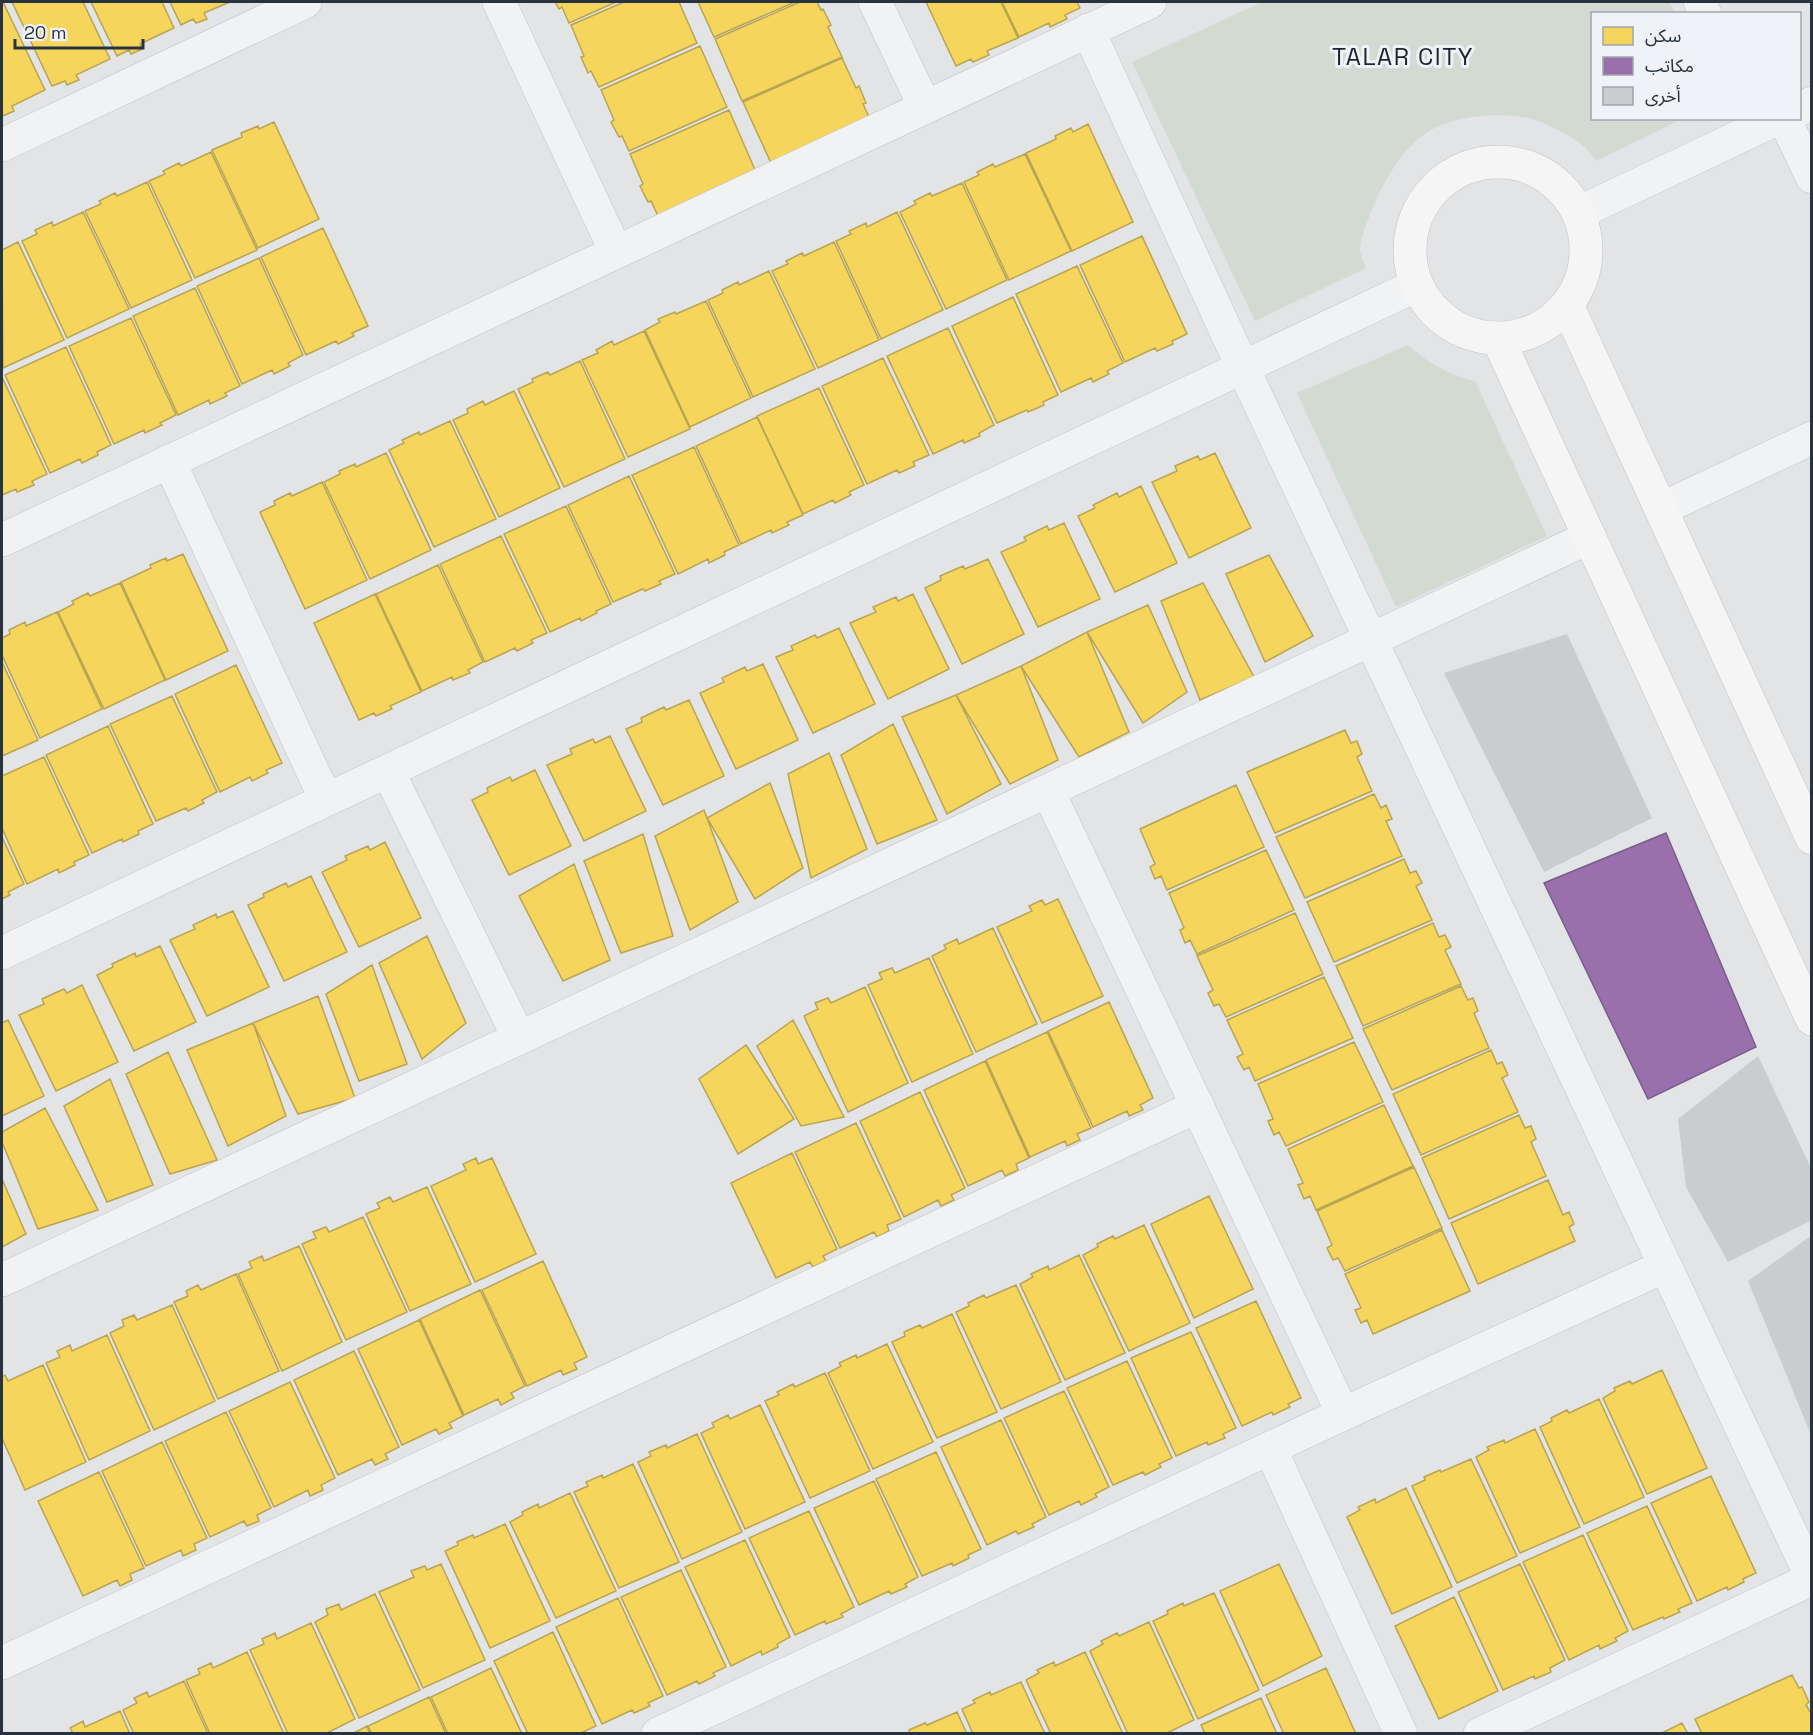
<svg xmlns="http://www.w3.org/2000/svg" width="1813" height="1735" viewBox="0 0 1813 1735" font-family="'Space Grotesk','Noto Sans Arabic',sans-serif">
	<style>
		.green { fill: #d3dad2 }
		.homes { fill: #f6d55c; stroke: #b8a453; stroke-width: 1.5 }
		.offices { fill: #9970ab; stroke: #775e8b; stroke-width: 1.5 }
		.building { fill: #caccce }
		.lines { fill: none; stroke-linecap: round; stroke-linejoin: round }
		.street-casing { stroke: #c0c2c4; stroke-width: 34 }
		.secondary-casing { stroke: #c0c2c4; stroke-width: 34 }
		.street { stroke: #f1f2f3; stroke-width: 33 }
		.secondary { stroke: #f5f5f6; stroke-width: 33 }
		.labels { text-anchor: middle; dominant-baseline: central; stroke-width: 6; stroke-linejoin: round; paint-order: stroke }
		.neighbourhood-label { font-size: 24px; letter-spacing: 1.5px; fill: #1b242f; stroke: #eff2f6 }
	</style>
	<rect width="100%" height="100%" fill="#e2e4e6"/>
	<path class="green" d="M1262 2H1669L1675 13 1592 14V118L1682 119 1596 161C1592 155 1587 148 1581 144 1570 135 1542 121 1528 118 1495 112 1450 115 1422 136 1400 153 1384 181 1373 207 1368 220 1360 236 1360 251 1361 256 1364 263 1366 268L1255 321 1132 62Z
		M1408 345C1428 363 1449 375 1475 381L1547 536 1396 607 1297 393Z"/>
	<path class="homes" d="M2 2H3L45 90 12 106 14 111 3 116 2 113Z
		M12 2H83L110 59 76 75 79 80 67 85 65 81 52 86Z
		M91 2H162L174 28 140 44 142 49 131 54 129 50 117 56Z
		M170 2H230L204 13 207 19 196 23 193 19 181 25Z
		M555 2H616L569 23 562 7 559 9Z
		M624 2H679L697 43 599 87 591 71 588 73 581 57 584 56 571 25Z
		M698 2H795L714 37Z
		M800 2H817L821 10 823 9 831 25 828 27 842 57 742 101 715 39Z
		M926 2H1001L1018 38 987 51 989 55 973 62 971 59 956 66Z
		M1002 2H1077L1080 8 1065 15 1067 19 1050 27 1049 23 1019 37Z
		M700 46 727 107 629 151 622 136 619 137 611 122 614 120 601 90Z
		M842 58 856 88 859 86 866 103 863 104 870 119 771 163 743 102Z
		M729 110 756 172 658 216 651 201 648 202 640 186 643 184 630 154Z
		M274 122 319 219 258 248 212 150 242 137 241 133 258 126 259 129Z
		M1088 124 1133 222 1072 251 1026 153 1056 139 1055 136 1071 128 1073 132Z
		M211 152 257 250 195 278 149 181 165 174 163 171 179 163 181 166Z
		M1025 154 1071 251 1009 280 964 182 979 175 977 172 993 164 995 167Z
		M147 182 192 280 131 308 85 211 101 204 99 201 115 193 117 196Z
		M962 183 1007 280 946 309 900 212 916 204 914 201 930 193 932 196Z
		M83 212 129 309 67 338 22 241 37 234 35 230 52 222 53 226Z
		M897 212 943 310 881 339 836 241 851 234 849 231 866 223 867 227Z
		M323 228 368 326 352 333 354 336 338 344 336 341 306 355 261 257Z
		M1142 236 1187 334 1172 341 1173 344 1157 351 1155 348 1125 362 1080 265Z
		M18 242 64 340 3 368 2 250Z
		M834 242 879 340 818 368 772 271 788 264 786 261 802 253 804 256Z
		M259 258 303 355 288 363 290 366 274 374 272 370 242 384 197 286Z
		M1077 266 1123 363 1107 371 1109 374 1093 382 1091 378 1061 392 1016 294Z
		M769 271 815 369 753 397 708 300 723 293 722 290 738 282 739 285Z
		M195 288 240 386 225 393 227 396 210 404 209 400 178 415 133 316Z
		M1013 297 1058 395 1043 402 1044 405 1028 412 1027 410 997 423 952 326Z
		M706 301 751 398 690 427 645 330 660 322 658 319 675 312 676 314Z
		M131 318 176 415 160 423 162 425 145 433 144 430 114 444 69 346Z
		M948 328 994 425 979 433 980 436 964 443 963 440 933 454 887 356Z
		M644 331 690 429 628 457 582 360 598 353 596 350 612 341 614 345Z
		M66 347 111 445 97 452 98 455 82 463 80 459 50 473 5 375Z
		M883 358 929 455 913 462 915 466 899 473 897 470 867 484 822 386Z
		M580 361 625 459 564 487 518 389 533 382 532 379 548 372 550 375Z
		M2 377 47 474 32 481 34 485 17 492 16 489 2 495Z
		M819 388 864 485 849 492 851 495 835 503 833 500 803 514 757 416Z
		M514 391 560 488 499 517 453 420 468 413 467 409 483 401 485 405Z
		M757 417 803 515 787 522 789 525 772 533 771 530 741 544 696 446Z
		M450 421 496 519 434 547 389 450 404 443 402 440 419 432 420 435Z
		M694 447 739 545 724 552 725 555 709 563 708 559 678 574 632 475Z
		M386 453 431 550 370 579 324 482 340 474 339 471 355 464 356 467Z
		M1215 453 1251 528 1189 558 1152 482 1177 471 1175 466 1198 456 1200 460Z
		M629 476 675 574 659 581 661 584 645 591 643 589 613 602 568 505Z
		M322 482 367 580 305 609 260 512 275 505 274 501 290 493 292 496Z
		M1141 486 1177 563 1115 592 1078 516 1095 508 1093 505 1117 493 1119 497Z
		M566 506 611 604 596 611 597 613 581 621 580 618 550 632 504 534Z
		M1064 523 1100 599 1038 627 1001 552 1026 541 1024 537 1047 526 1049 530Z
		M501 536 547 633 531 640 533 643 517 651 515 648 485 662 440 564Z
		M183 554 228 651 166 680 121 582 151 568 150 565 166 558 167 561Z
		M1269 555 1313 636 1265 662 1226 574Z
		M988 559 1024 634 962 664 925 588 941 580 940 576 963 566 965 569Z
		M438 565 483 662 468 670 470 673 453 680 452 677 422 691 376 594Z
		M120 583 165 680 104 709 58 612 74 604 72 601 88 593 90 596Z
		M1203 583 1254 677 1200 700 1161 601Z
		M375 594 421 692 390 706 392 709 376 716 374 713 359 720 314 623Z
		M913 594 949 669 888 699 850 623 876 612 873 607 896 597 898 601Z
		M1148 605 1187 692 1143 723 1087 632Z
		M57 612 102 709 40 738 2 655V638L10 634 9 630 25 622 26 626Z
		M839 628 875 704 813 733 776 657 793 650 791 646 815 635 817 638Z
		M1087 632 1129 732 1079 757 1021 666Z
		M2 662 38 740 2 756Z
		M763 664 798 740 736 769 700 693 724 682 722 678 745 667 747 671Z
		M236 665 282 763 266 770 268 773 252 781 250 777 220 792 175 694Z
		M1021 666 1058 760 1010 784 956 695Z
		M956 695 1001 784 947 814 902 717Z
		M172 696 217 792 202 800 204 803 188 811 186 808 156 821 110 724Z
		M689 700 724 776 663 805 626 729 642 722 641 718 664 707 666 710Z
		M893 724 937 820 877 844 841 755Z
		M108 726 153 824 138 831 139 834 123 842 122 839 92 853 46 755Z
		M1345 730 1351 743 1357 741 1362 754 1357 757 1372 791 1275 833 1247 772Z
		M610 736 646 811 584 841 547 765 572 754 570 749 593 739 595 743Z
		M829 753 867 849 811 878 788 774Z
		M44 757 89 855 74 862 75 865 59 873 58 869 27 884 2 828V776Z
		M535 770 571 846 509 875 472 800 488 792 487 788 510 777 512 781Z
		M770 783 803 868 755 899 707 818Z
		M1236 785 1264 847 1167 890 1161 876 1155 879 1150 867 1155 864 1140 829Z
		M1374 794 1381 808 1386 805 1392 819 1386 821 1402 856 1305 898 1276 837Z
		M704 810 738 902 690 930 655 836Z
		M643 834 673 936 621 953 584 861Z
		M2 837 24 884 8 892 10 895 2 899Z
		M385 842 421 918 359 947 322 872 347 860 345 856 368 846 370 850Z
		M1266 850 1294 910 1197 954 1190 940 1185 943 1180 930 1184 928 1169 893Z
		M1404 859 1410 873 1416 871 1422 883 1416 886 1432 920 1334 962 1307 902Z
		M574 864 610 960 563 981 519 896Z
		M311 876 347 952 284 981 248 905 264 897 263 894 286 883 288 887Z
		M1058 899 1103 996 1042 1023 997 927 1032 911 1029 906 1042 900 1045 905Z
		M233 911 269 987 207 1016 170 940 195 929 193 925 216 914 217 918Z
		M1295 913 1323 974 1226 1017 1219 1004 1214 1006 1208 993 1213 990 1197 956Z
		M1433 923 1439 937 1445 935 1451 947 1445 950 1461 984 1363 1026 1336 966Z
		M993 928 1037 1024 976 1052 932 956 946 949 944 945 957 939 959 944Z
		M427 936 466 1023 422 1059 379 963Z
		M160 946 196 1022 134 1051 97 975 113 967 112 964 135 953 136 957Z
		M929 958 973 1054 912 1082 868 985 882 979 879 973 892 968 895 973Z
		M372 965 407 1064 359 1081 326 994Z
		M1324 977 1353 1038 1255 1081 1249 1067 1244 1070 1237 1057 1243 1054 1227 1020Z
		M82 985 118 1062 56 1091 19 1015 44 1004 42 999 64 989 67 993Z
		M1461 986 1468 1000 1473 998 1478 1011 1474 1013 1489 1048 1392 1090 1363 1029Z
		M865 987 908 1083 848 1112 804 1016 818 1009 815 1003 828 998 831 1003Z
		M318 996 355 1098 298 1114 253 1023Z
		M1109 1002 1153 1098 1140 1105 1143 1110 1129 1116 1127 1111 1093 1127 1048 1031Z
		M8 1020 44 1096 2 1116V1023Z
		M793 1020 844 1117 801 1126 757 1046Z
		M253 1023 286 1116 228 1146 187 1050Z
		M1047 1032 1091 1128 1077 1134 1080 1140 1067 1146 1065 1141 1030 1157 986 1060Z
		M1354 1042 1383 1102 1286 1146 1279 1132 1274 1135 1268 1121 1273 1119 1258 1084Z
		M746 1045 794 1119 738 1154 699 1079Z
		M1491 1050 1497 1064 1502 1062 1508 1075 1502 1078 1518 1112 1421 1155 1393 1094Z
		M168 1052 217 1160 170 1174 126 1074Z
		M985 1061 1029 1158 1016 1164 1018 1170 1005 1176 1002 1170 968 1186 924 1090Z
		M110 1079 153 1185 107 1202 64 1106Z
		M920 1092 965 1188 951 1195 954 1200 941 1206 938 1200 904 1217 860 1121Z
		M1384 1105 1413 1166 1316 1210 1310 1196 1304 1199 1298 1185 1303 1183 1288 1149Z
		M45 1108 98 1210 38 1229 2 1142V1132Z
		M1519 1115 1525 1128 1531 1126 1536 1139 1531 1142 1546 1176 1449 1219 1422 1158Z
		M856 1123 901 1219 887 1225 889 1231 877 1237 874 1232 840 1248 795 1152Z
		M792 1153 837 1249 823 1256 826 1261 813 1267 810 1262 776 1278 731 1183Z
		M476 1158 478 1164 492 1158 536 1254 475 1282 431 1186 466 1170 463 1164Z
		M1414 1167 1442 1228 1345 1271 1338 1258 1333 1260 1327 1248 1332 1245 1317 1211Z
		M2 1179 26 1234 2 1247Z
		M1548 1180 1563 1215 1569 1212 1574 1224 1569 1227 1575 1241 1478 1284 1451 1223Z
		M427 1187 471 1284 410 1311 366 1214 380 1208 377 1203 390 1197 393 1202Z
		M1209 1196 1253 1289 1194 1318 1151 1224Z
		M363 1217 407 1312 346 1340 302 1244 316 1238 313 1232 326 1227 329 1232Z
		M1144 1225 1190 1323 1129 1351 1083 1255 1098 1247 1097 1244 1113 1236 1115 1239Z
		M1442 1230 1470 1291 1373 1334 1367 1320 1361 1323 1355 1310 1361 1308 1345 1274Z
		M299 1246 342 1342 282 1371 238 1274 252 1268 249 1262 262 1256 264 1261Z
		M1079 1255 1125 1353 1065 1380 1020 1284 1033 1277 1031 1274 1048 1266 1049 1270Z
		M543 1261 587 1357 574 1363 577 1369 563 1375 561 1370 527 1386 482 1290Z
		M236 1274 279 1371 218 1399 174 1302 188 1296 186 1291 198 1285 201 1290Z
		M1016 1285 1061 1382 1001 1409 956 1312 969 1306 968 1303 984 1295 986 1298Z
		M480 1290 525 1386 511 1393 514 1398 501 1405 498 1399 464 1415 420 1319Z
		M1256 1301 1301 1398 1288 1404 1290 1407 1273 1415 1272 1412 1242 1426 1196 1328Z
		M172 1305 215 1401 154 1430 110 1333 124 1326 122 1320 134 1315 137 1320Z
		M952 1314 997 1412 937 1438 892 1342 905 1336 904 1332 920 1325 922 1328Z
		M419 1320 463 1416 449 1423 452 1428 439 1434 436 1429 402 1445 358 1349Z
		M1191 1332 1236 1428 1223 1434 1225 1438 1208 1445 1207 1442 1176 1456 1131 1358Z
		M107 1335 150 1431 89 1460 46 1363 60 1357 57 1351 70 1345 72 1351Z
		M887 1344 933 1442 873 1469 828 1373 841 1366 839 1363 856 1355 857 1358Z
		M354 1351 399 1447 385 1454 388 1459 375 1465 372 1459 338 1475 294 1380Z
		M1127 1361 1172 1458 1159 1464 1161 1467 1145 1475 1143 1472 1113 1485 1067 1388Z
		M43 1365 86 1462 25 1490 2 1438V1377L5 1375 8 1381Z
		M1662 1370 1707 1468 1647 1494 1603 1398 1615 1391 1614 1388 1630 1381 1632 1384Z
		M825 1373 870 1471 810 1498 765 1401 779 1395 777 1392 793 1384 795 1387Z
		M290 1382 335 1478 321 1485 323 1490 310 1496 308 1490 274 1507 229 1411Z
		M1064 1391 1109 1487 1095 1494 1097 1497 1081 1505 1079 1501 1049 1515 1004 1418Z
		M1599 1399 1644 1497 1584 1524 1540 1427 1552 1421 1551 1418 1567 1410 1569 1413Z
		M760 1405 805 1502 745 1529 701 1433 714 1427 712 1423 728 1415 730 1419Z
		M226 1412 271 1508 257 1515 259 1521 247 1526 244 1521 210 1537 165 1441Z
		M1001 1420 1046 1517 1032 1524 1034 1527 1018 1534 1016 1531 987 1545 941 1447Z
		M1535 1429 1580 1527 1520 1553 1476 1457 1489 1450 1487 1447 1504 1440 1505 1443Z
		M697 1434 742 1532 682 1559 638 1462 651 1456 649 1452 666 1445 667 1448Z
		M162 1442 207 1538 194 1544 196 1550 183 1556 181 1550 146 1566 102 1471Z
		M936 1452 981 1549 968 1555 969 1558 953 1566 952 1563 922 1576 876 1479Z
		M1471 1459 1517 1556 1457 1583 1412 1486 1425 1480 1424 1477 1440 1470 1441 1472Z
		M633 1464 679 1562 619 1588 574 1492 588 1486 586 1482 602 1475 603 1478Z
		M99 1472 144 1568 130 1574 132 1580 120 1586 117 1580 83 1596 38 1501Z
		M1711 1476 1756 1573 1743 1579 1744 1582 1728 1590 1727 1587 1697 1601 1651 1503Z
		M874 1481 918 1577 905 1584 907 1587 891 1594 889 1591 859 1605 814 1508Z
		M1406 1488 1452 1587 1392 1614 1347 1517 1360 1510 1358 1507 1375 1499 1376 1503Z
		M570 1493 616 1591 556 1618 510 1522 523 1515 522 1512 538 1504 539 1508Z
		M1647 1506 1692 1603 1678 1609 1680 1612 1664 1619 1663 1617 1633 1630 1587 1533Z
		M809 1511 854 1607 841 1614 843 1617 826 1624 825 1621 795 1635 749 1538Z
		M505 1524 550 1621 490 1648 445 1551 458 1545 457 1542 473 1535 474 1538Z
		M1583 1535 1628 1631 1615 1638 1617 1641 1600 1649 1599 1645 1569 1660 1523 1562Z
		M745 1540 790 1637 777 1644 778 1647 762 1655 761 1651 731 1666 685 1567Z
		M441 1564 485 1660 423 1688 379 1592 414 1577 411 1571 425 1566 427 1570Z
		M1279 1564 1322 1656 1263 1686 1220 1591Z
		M1520 1564 1565 1660 1550 1668 1551 1672 1535 1679 1534 1676 1503 1690 1458 1592Z
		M681 1570 726 1667 713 1673 715 1676 699 1684 697 1681 667 1695 621 1597Z
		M1214 1593 1259 1690 1198 1719 1153 1621 1168 1614 1167 1611 1183 1603 1184 1606Z
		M375 1594 420 1690 359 1718 315 1622 328 1615 326 1609 339 1604 341 1610Z
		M1454 1597 1498 1691 1439 1719 1395 1626Z
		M618 1598 663 1696 648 1703 650 1706 634 1713 632 1710 602 1724 556 1627Z
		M1149 1622 1194 1720 1165 1734H1128L1090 1651 1103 1644 1101 1641 1117 1633 1119 1636Z
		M311 1623 355 1719 325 1734H288L250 1650 264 1644 262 1639 275 1633 277 1639Z
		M553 1632 596 1726 579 1734H528L494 1661Z
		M247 1652 284 1734H210L186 1680 200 1674 198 1669 211 1663 213 1668Z
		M1085 1652 1123 1734H1051L1026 1680 1039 1673 1037 1670 1054 1662 1055 1666Z
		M491 1668 522 1734H448L431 1697Z
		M1326 1668 1356 1734H1284L1266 1695Z
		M1792 1675 1799 1688 1802 1687 1809 1702 1806 1705 1812 1715V1734H1702L1695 1719Z
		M184 1681 208 1734H134L123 1710 137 1703 134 1698 147 1692 149 1697Z
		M1021 1682 1045 1734H973L962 1709 975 1703 973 1700 990 1692 991 1695Z
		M429 1697 446 1734H372L368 1726Z
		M1261 1698 1277 1734H1205L1201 1725Z
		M120 1711 130 1734H71L73 1733 70 1728 83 1721 85 1727Z
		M957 1712 967 1734H910L909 1730 925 1723 927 1725Z
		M1682 1723 1688 1734H1660Z
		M367 1726 370 1734H352Z"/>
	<path class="offices" d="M1666 833 1756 1047 1648 1099 1544 883Z"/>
	<path class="building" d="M1567 634 1652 818 1544 872 1444 673Z
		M1758 1056 1812 1170V1220L1728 1262 1686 1187 1678 1119Z
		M1812 1235V1435H1811L1748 1281Z"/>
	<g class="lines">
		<g class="street-casing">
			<path id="street" d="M499 2 616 252
				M875 2 925 107
				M1700 2 1705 14
				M1088 30 1243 368 1812 1578
				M1800 109 1812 103
				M1784 118 1812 177
				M2 145 305 2
				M1578 213 1779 118
				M169 461 326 800
				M1661 509 1812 438
				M2 540 1150 2
				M388 771 519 1038
				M1048 791 1343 1414
				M2 953 1417 285
				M2 1280 1590 537
				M1270 1448 1401 1734
				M2 1663 1198 1106
				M658 1734 1343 1414 1665 1266
				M1480 1734 1812 1579"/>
		</g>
		<g class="secondary-casing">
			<path id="secondary" d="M1410 250a88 88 0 1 1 176 0a88 88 0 1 1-176 0Z
				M1567 305 1812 838
				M1498 339 1812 1019"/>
		</g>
		<use href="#street" class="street"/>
		<use href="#secondary" class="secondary"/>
	</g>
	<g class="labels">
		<g class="neighbourhood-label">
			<text x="1403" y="56">TALAR CITY</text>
		</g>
	</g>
	<rect width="1813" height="1735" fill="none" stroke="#29333f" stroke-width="6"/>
	<rect x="1591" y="12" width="210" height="108" fill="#eff2f6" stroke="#a0a6ad" stroke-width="1.5"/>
	<rect x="1603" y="27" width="30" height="18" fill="#f6d55c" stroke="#a0a6ad" stroke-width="1.5"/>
	<text x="1645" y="42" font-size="18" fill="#29333f">سكن</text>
	<rect x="1603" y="57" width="30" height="18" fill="#9970ab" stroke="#a0a6ad" stroke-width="1.5"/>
	<text x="1645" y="72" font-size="18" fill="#29333f">مكاتب</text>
	<rect x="1603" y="87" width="30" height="18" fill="#caccce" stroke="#a0a6ad" stroke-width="1.5"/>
	<text x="1645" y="102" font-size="18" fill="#29333f">أخرى</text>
	<path d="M15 39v9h128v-9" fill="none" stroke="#29333f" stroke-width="3"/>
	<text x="24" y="39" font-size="18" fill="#29333f" stroke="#eff2f6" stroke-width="4.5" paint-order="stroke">20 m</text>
</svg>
